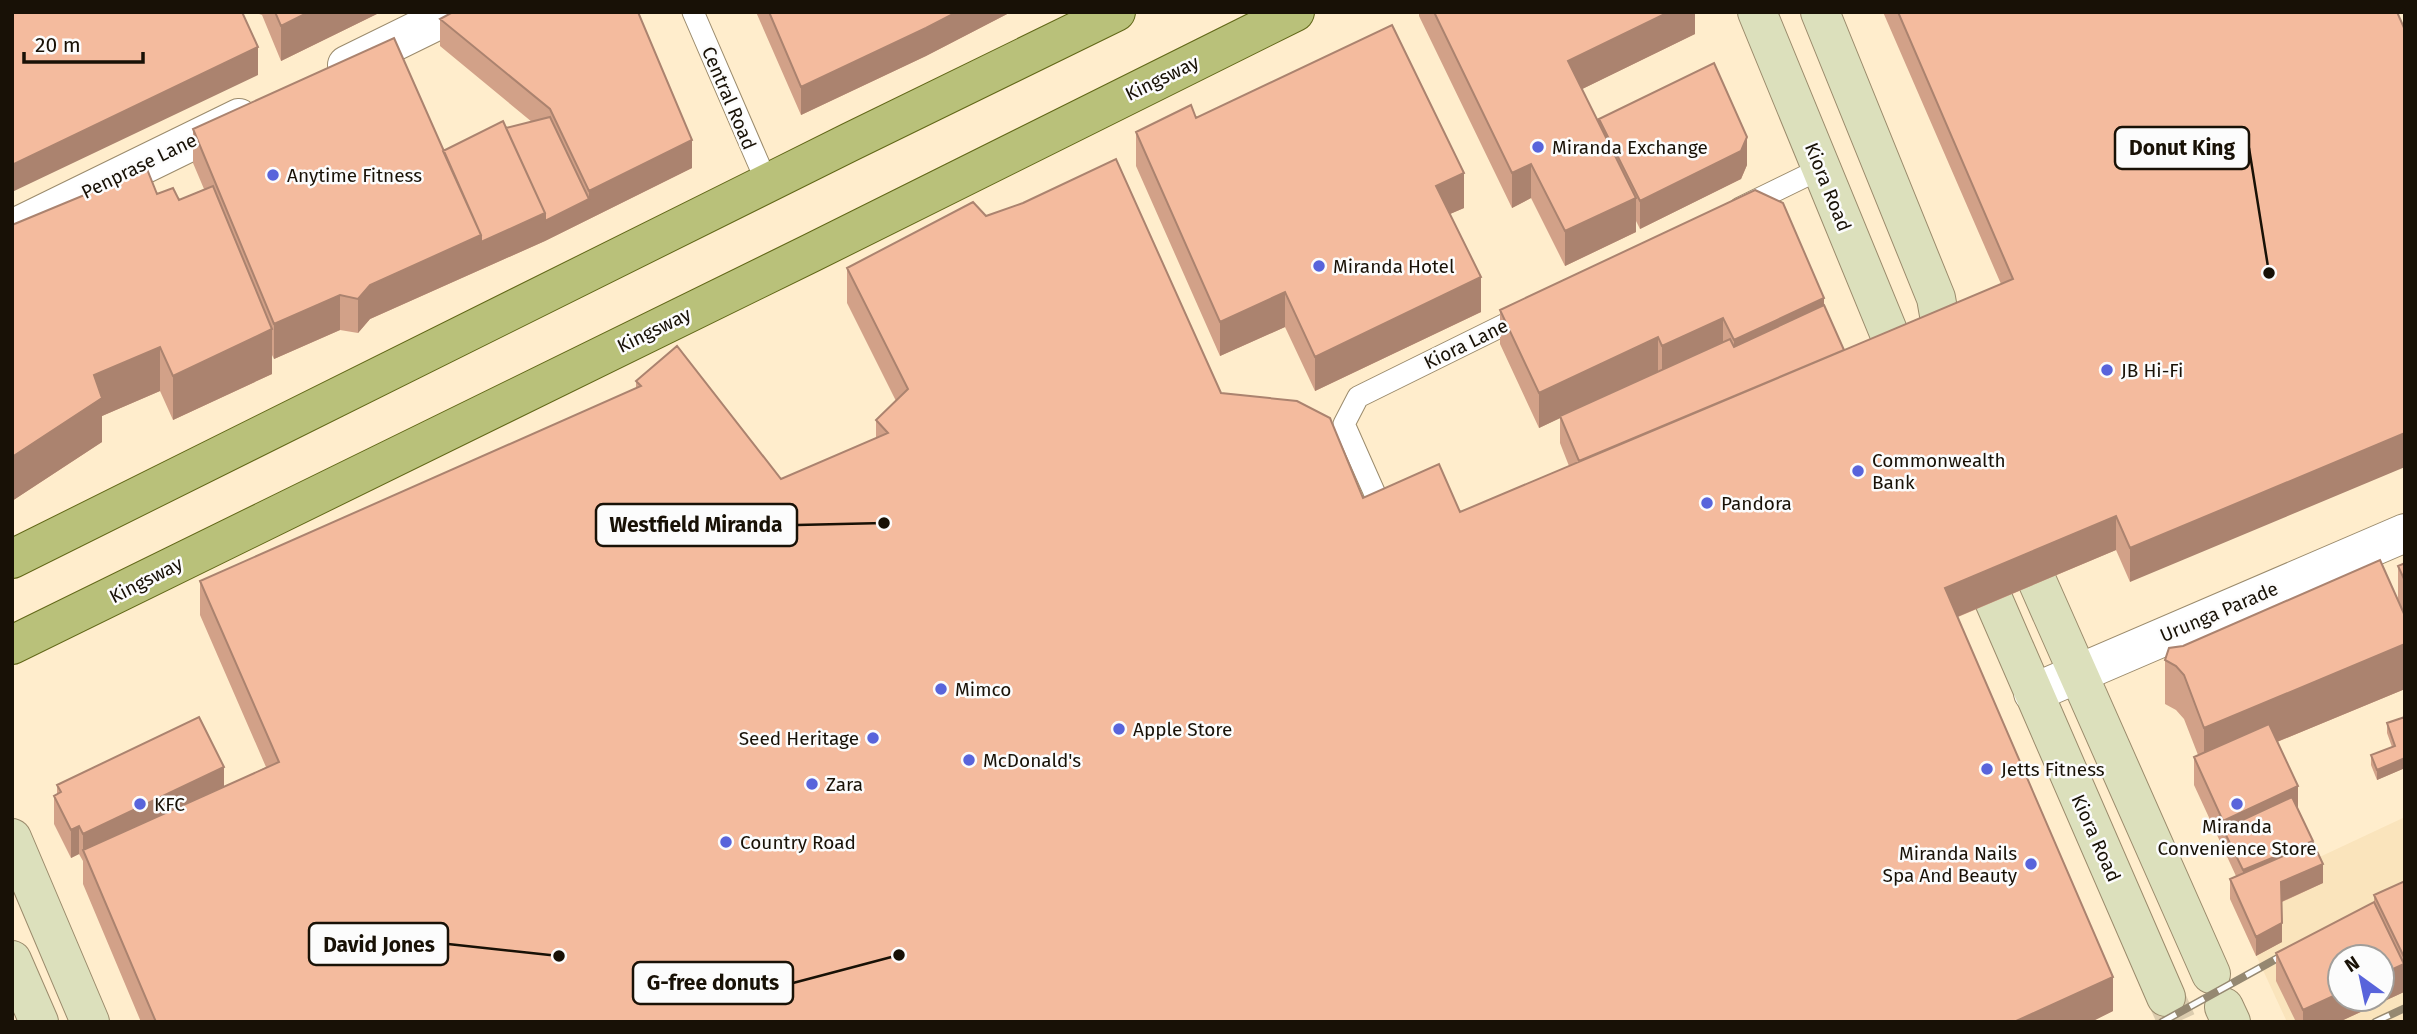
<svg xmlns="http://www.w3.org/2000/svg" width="2417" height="1034" viewBox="0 0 2417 1034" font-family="'Fira Sans',sans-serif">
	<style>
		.built { fill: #fae4bc; fill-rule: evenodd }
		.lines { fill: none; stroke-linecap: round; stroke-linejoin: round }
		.secondary-tunnel { stroke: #dcccae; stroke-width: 38; stroke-dasharray: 38 19; stroke-linecap: butt }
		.lane-casing { stroke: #9b8b6c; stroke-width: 23 }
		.street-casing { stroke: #9b8b6c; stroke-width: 40 }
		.secondary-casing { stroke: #9b8b6c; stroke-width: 40 }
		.primary-casing { stroke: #626818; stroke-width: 40 }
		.lane { stroke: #fff; stroke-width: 21 }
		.street { stroke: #fff; stroke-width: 38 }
		.secondary { stroke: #dce0bc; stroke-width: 38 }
		.primary { stroke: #b9c17a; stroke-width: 38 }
		.rail-casing { stroke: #958871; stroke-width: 8 }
		.rail { stroke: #fcfcfc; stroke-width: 5; stroke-dasharray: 16; stroke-linecap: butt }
		.wall { fill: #d2a188 }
		.shaded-wall { fill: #ab836f }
		.building { fill: #f4bb9e; stroke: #ab836f; stroke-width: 2 }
		.poi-dot { fill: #5964db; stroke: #fcfcfc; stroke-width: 2.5 }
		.labels { text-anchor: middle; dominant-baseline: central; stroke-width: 5; stroke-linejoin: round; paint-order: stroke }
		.street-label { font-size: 19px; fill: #181106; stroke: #fcfcfc }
		.poi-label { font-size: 19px; fill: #181106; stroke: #fcfcfc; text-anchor: start }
		.leader { fill: none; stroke: #181106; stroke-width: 2.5 }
		.callout-dot { fill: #181106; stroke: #fcfcfc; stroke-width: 2.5 }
		.callout { fill: #fcfcfc; stroke: #181106; stroke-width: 2.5 }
		.callout-label { font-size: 21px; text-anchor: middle; font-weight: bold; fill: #181106 }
	</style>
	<rect width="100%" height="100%" fill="#ffedcc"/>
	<path class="built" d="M2405 817V1022H2287L2230 899ZM2340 957H2382V999H2340Z"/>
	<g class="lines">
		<path class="secondary-tunnel" d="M2166 997 2177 1022"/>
		<g class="lane-casing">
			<path id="lane" d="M693 12 767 183
				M1740 208 1820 169
				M1375 494 1344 424 1358 397 1526 314"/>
		</g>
		<g class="street-casing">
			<path id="street" d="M347 65 455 12
				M12 229 239 118
				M2033 693 2405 533"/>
		</g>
		<g class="secondary-casing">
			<path id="secondary" d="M1757 12 1900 360
				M1820 12 1936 298 1944 343
				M2038 583 2211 974
				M1994 601 2166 997
				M12 838 90 1022
				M12 960 39 1022
				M2224 1007 2231 1022"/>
		</g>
		<g class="primary-casing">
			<path id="primary" d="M12 559 850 142 1116 12
				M12 645 811 253 1295 12"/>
		</g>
		<use href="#lane" class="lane"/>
		<use href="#street" class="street"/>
		<use href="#secondary" class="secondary"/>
		<use href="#primary" class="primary"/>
		<g class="rail-casing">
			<path id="rail" d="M2162 1022 2294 949
				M2375 1022 2405 1008"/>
		</g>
		<use href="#rail" class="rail"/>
	</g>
	<path class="wall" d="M253 12H381L281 61 262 15Z
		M756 12H1011L926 56 801 115Z
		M1419 12H1695V34L1582 89 1599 124V119L1747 165 1741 179 1640 229 1636 221V232L1565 266 1531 198 1512 208 1419 16Z
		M1883 12H2397L2130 582 2116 550 1958 617 2113 1011 2091 1022H141L83 884V861L79 854 71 858 54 824V796L57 794V785L224 787 266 767 200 615V581L636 388V381L781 479 876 438V420L896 401 847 303V268L986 216 1221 393 1363 498 1460 512 1569 466 1560 443V418L1539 428 1500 344V310L1824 305 1844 350 2001 284Z
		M440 19 692 168 545 241 370 319 358 333 340 330 274 359 272 355V374L173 420 160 391 102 416V442L12 501 157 194 179 200 204 189 193 163V129L443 151 506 128 532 122 440 46Z
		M1196 118 1464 208 1450 214 1481 312 1315 391 1285 327 1220 356 1136 166V132Z
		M2405 563V615L2398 601V566Z
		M2165 660 2405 689 2277 742 2298 810 2313 843 2323 883 2282 902V942L2256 956 2230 899V879L2236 876 2194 785V757L2198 755 2184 719 2176 710 2165 704Z
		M2387 723 2405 768 2377 780 2371 765V755L2392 747 2387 733Z
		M2405 881V993L2404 992 2339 1022H2296L2276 981V953L2374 902V895Z"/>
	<path class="shaded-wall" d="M309 12H381L281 61V26Z
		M957 12H1011L926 56 801 115V87Z
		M1669 12H1695V34L1568 96V61Z
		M258 47V75L12 192V165Z
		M1747 137V165L1741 179 1640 229V201Z
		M692 140V168L545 241 370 319 358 333V299L370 285 481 235 545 213 589 199V191Z
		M1531 164V198L1512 208V173Z
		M1464 173V208L1436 220V186Z
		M1636 198V232L1565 266V231Z
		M1481 277V312L1315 391V357Z
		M1285 292V327L1220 356V322Z
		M340 295V330L274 359V324Z
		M1824 298V333L1734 375V340Z
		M1723 318V352L1662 381V346Z
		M272 329V374L173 420V376Z
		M1658 337V372L1539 428V393Z
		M160 347V391L102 416V442L12 501V457L94 375Z
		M2405 433V467L2130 582V548Z
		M2116 516V550L1945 622V588Z
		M2405 644V689L2204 772V728Z
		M2405 758V768L2377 780V770Z
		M224 767V794L83 851V834Z
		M2298 786V814L2223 829V821Z
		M79 826V854L71 858V830Z
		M2313 841V861L2243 890V870Z
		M2323 864V883L2281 902V882Z
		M2282 923V942L2256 956V937Z
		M2404 964V992L2339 1022H2303V1010L2340 993V999H2382V974Z
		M2113 977V1011L2091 1022H2014Z"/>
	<path class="building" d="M12 12H242L258 47 12 165Z
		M275 12H309L281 26Z
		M453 12H638L692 140 589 191 550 109 440 19Z
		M769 12H957L926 28 801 87Z
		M1434 12H1669L1568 61 1636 198 1565 231 1531 164 1512 173Z
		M1898 12H2397L2405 30V433L2130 548 2116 516 1945 588 2113 977 2014 1022H156L83 850 279 762 200 581 641 386 636 381 677 346 781 479 888 433 876 420 908 389 847 268 973 202 986 216 1023 203 1116 159 1221 393 1297 401 1330 418 1363 498 1439 464 1460 512 2013 279Z
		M1392 25 1464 173 1436 186 1481 277 1315 357 1285 292 1220 322 1136 132 1191 105 1196 118Z
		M394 38 481 235 370 285 358 299 340 295 274 324 193 129Z
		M1714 63 1747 137 1741 151 1640 201 1599 119Z
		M550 117 589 199 545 221V213L506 128Z
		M503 121 545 213 481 242V235L443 151Z
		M147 169 157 194 173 188 179 200 213 186 272 329 173 376 160 347 94 375 102 398 12 457V225Z
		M1755 190 1783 203 1824 298 1734 340 1723 318 1662 346 1658 337 1539 393 1500 310Z
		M1824 305 1844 350 1579 461 1560 416 1730 339 1734 347Z
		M2380 560 2405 616V644L2204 728 2184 675 2176 666 2165 660 2169 648 2183 646Z
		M2405 563V581L2398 566Z
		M199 717 224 767 83 834 79 826 71 830 54 796 61 792 57 785Z
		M2405 717V758L2377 770 2371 755 2395 746 2387 723Z
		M2269 724 2298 786 2223 821 2194 757Z
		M2292 797 2313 841 2243 870 2223 829Z
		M2313 843 2323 864 2281 882 2282 923 2256 937 2230 879Z
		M2405 881V959L2374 895Z
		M2374 902 2404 964 2382 974V957H2340V993L2303 1010 2276 953Z"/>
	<g class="poi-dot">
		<circle cx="1538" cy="147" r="7"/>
		<circle cx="273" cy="175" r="7"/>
		<circle cx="1319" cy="266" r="7"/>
		<circle cx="2107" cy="370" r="7"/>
		<circle cx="1858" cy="471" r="7"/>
		<circle cx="1707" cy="503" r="7"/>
		<circle cx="941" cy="689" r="7"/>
		<circle cx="1119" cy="729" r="7"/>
		<circle cx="873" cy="738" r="7"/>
		<circle cx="969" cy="760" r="7"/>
		<circle cx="1987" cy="769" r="7"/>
		<circle cx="812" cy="784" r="7"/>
		<circle cx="140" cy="804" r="7"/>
		<circle cx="2237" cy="804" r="7"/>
		<circle cx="726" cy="842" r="7"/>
		<circle cx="2031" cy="864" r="7"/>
	</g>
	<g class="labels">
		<g class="street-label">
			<text transform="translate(1162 78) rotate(-26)">Kingsway</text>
			<text transform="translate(729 98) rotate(67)">Central Road</text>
			<text transform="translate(139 166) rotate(-26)">Penprase Lane</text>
			<text transform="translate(1828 187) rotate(68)">Kiora Road</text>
			<text transform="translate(654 330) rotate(-26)">Kingsway</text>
			<text transform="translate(1466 344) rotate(-26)">Kiora Lane</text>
			<text transform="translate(146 580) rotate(-27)">Kingsway</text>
			<text transform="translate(2219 612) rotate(-23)">Urunga Parade</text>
			<text transform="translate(2096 838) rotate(66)">Kiora Road</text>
		</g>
		<g class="poi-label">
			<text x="1552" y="147">Miranda Exchange</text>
			<text x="287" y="175">Anytime Fitness</text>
			<text x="1333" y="266">Miranda Hotel</text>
			<text x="2121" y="370">JB Hi-Fi</text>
			<text x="1872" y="460">Commonwealth<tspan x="1872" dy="22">Bank</tspan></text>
			<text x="1721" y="503">Pandora</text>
			<text x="955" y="689">Mimco</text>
			<text x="1133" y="729">Apple Store</text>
			<text x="859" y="738" text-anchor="end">Seed Heritage</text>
			<text x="983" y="760">McDonald's</text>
			<text x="2001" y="769">Jetts Fitness</text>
			<text x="826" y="784">Zara</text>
			<text x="154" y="804">KFC</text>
			<text x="2237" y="826" text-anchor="middle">Miranda<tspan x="2237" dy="22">Convenience Store</tspan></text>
			<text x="740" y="842">Country Road</text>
			<text x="2017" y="853" text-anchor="end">Miranda Nails<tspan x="2017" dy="22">Spa And Beauty</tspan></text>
		</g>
	</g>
	<path class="leader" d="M2269 273L2249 148M884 523L797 525M559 956L448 944M899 955L793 983"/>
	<g class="callout-dot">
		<circle cx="2269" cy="273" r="7"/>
		<circle cx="884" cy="523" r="7"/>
		<circle cx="559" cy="956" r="7"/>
		<circle cx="899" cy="955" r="7"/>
	</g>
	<g class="callout">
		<rect x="2115" y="127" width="134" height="42" rx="7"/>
		<rect x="596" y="504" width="201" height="42" rx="7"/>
		<rect x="309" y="923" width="139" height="42" rx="7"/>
		<rect x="633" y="962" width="160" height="42" rx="7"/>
	</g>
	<g class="callout-label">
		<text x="2182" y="155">Donut King</text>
		<text x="696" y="532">Westfield Miranda</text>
		<text x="379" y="952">David Jones</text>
		<text x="713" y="990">G-free donuts</text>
	</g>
	<rect width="2417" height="1034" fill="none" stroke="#181106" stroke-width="28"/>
	<g transform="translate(2361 978) rotate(327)"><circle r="33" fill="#fcfcfc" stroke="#a19e9a" stroke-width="2"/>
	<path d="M0-5L12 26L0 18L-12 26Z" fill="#5964db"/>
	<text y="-10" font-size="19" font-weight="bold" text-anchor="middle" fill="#181106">N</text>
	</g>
	<path d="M24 52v10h119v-10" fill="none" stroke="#181106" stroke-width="3.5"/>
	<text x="35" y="52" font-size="21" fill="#181106" stroke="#fcfcfc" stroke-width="5" paint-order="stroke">20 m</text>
</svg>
